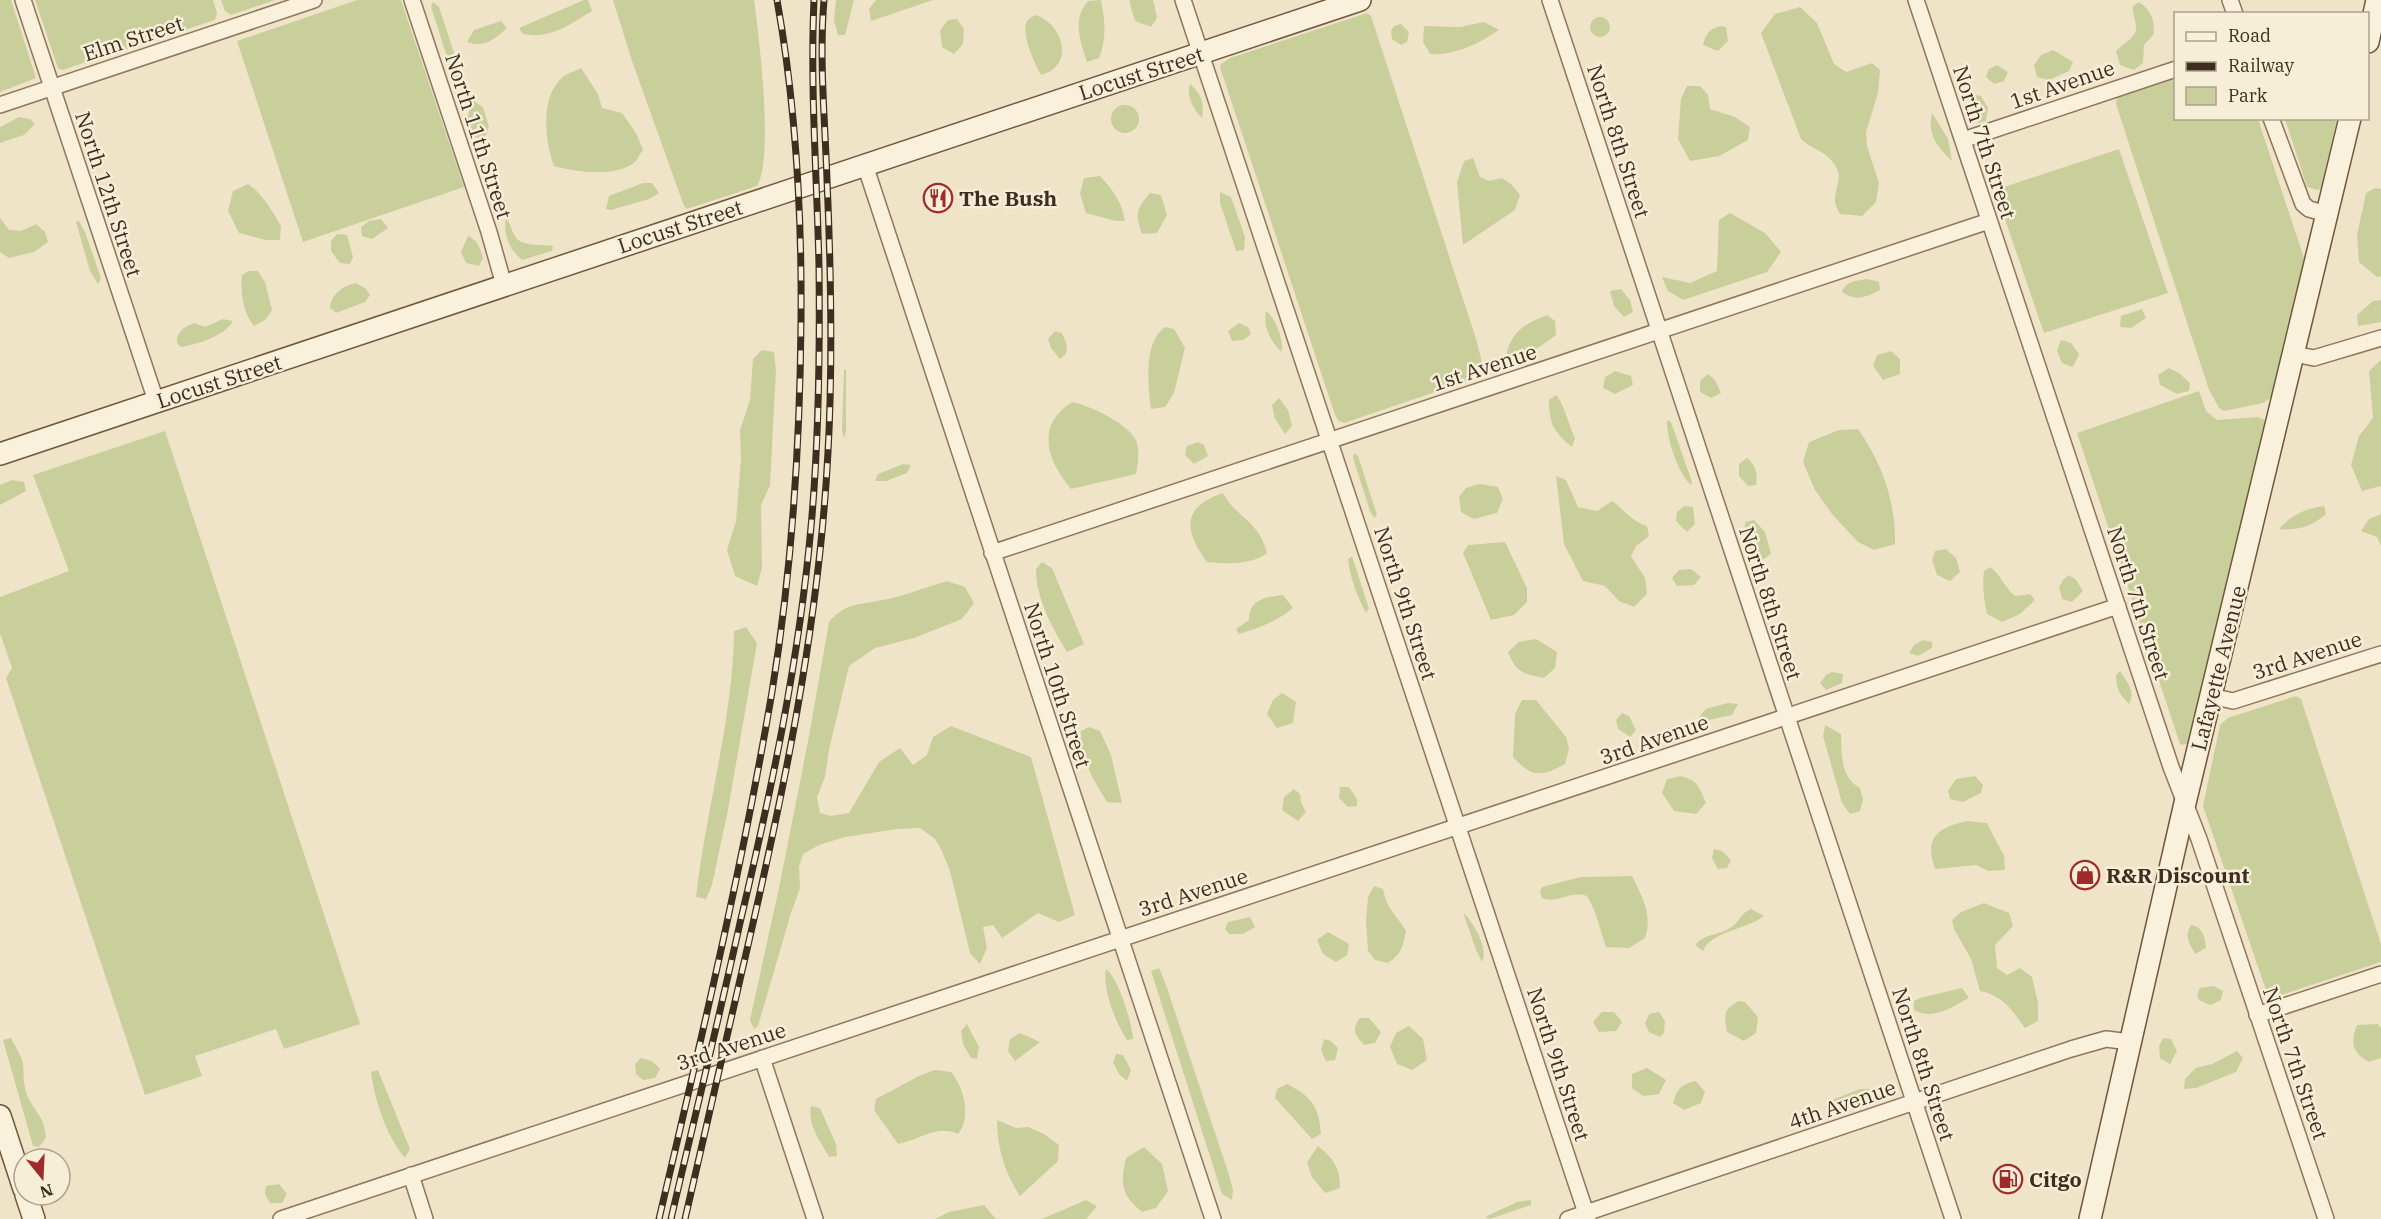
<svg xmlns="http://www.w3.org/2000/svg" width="2381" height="1219" viewBox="0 0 2381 1219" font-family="'IBM Plex Serif',serif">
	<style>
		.green { fill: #c9cf9b }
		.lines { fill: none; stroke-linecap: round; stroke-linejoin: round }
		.street-casing { stroke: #8d765c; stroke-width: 18 }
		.secondary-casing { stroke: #6f573f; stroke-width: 24 }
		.street { stroke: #faf1dc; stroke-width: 15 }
		.secondary { stroke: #faf1dc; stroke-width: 21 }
		.rail-casing { stroke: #3d2e20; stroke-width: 7 }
		.rail { stroke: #f7eed8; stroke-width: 4.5; stroke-dasharray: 14; stroke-linecap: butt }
		.labels { text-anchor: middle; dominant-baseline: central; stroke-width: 5; stroke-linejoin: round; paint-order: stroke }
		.street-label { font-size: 21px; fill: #3d2e20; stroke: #f7eed8 }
		.poi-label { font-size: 21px; font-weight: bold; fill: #3d2e20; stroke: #f7eed8; text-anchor: start }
	</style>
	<rect width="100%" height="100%" fill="#f0e4c8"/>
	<path class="green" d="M0 0H11L36 78 0 92Z
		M35 0H213L217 13 215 20 62 70 58 68Z
		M221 0H275L231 15 225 11Z
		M357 0H401L464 187 303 242 237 41Z
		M584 0H588L592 11C569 25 551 39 523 34L519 28Z
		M613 0H754C759 35 774 159 757 186L687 209 684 206 632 61Z
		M836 0H854L845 35H838L834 20Z
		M876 0H933L871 21 869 9Z
		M1101 0C1105 21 1107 38 1099 58L1087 62C1080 41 1072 19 1088 1Z
		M1130 0H1153L1157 18 1151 27 1135 21 1130 4Z
		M433 2 439 7 460 71 459 78 454 79 431 7Z
		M2139 2C2152 11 2154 19 2154 34L2144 45 2143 63 2134 70 2120 65 2116 51C2124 43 2138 37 2136 25 2135 18 2132 13 2133 6Z
		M1800 7 1817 23 1834 64 1846 72 1872 63 1880 70 1878 93 1866 132 1867 146 1879 183 1876 202 1862 216 1840 214C1838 210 1835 205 1835 201 1835 182 1847 175 1828 157 1820 150 1809 147 1801 139L1761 33 1775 14Z
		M1367 13 1371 16 1477 342 1485 375 1344 423 1339 421 1335 415 1220 67 1221 64 1230 58Z
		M1036 15C1064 25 1075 66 1041 75 1035 64 1019 31 1028 20 1030 17 1034 16 1036 15Z
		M1590 27a10 10 0 1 1 20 0a10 10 0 1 1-20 0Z
		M957 19 964 29 963 44 954 54 942 47 940 31 948 20Z
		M501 21 507 28C494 40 484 48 467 42L474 30Z
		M1484 22 1499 30C1480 43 1454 56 1430 54L1423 42 1424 26 1460 27Z
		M1401 24 1409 32 1407 42 1401 45 1392 39 1391 31 1394 26Z
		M1721 26 1726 27 1728 41 1718 51 1703 45C1706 33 1710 28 1721 26Z
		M2053 50 2073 62 2069 71 2049 80 2037 77 2034 65 2041 55Z
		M1997 65 2008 72 2004 81 1994 84 1986 77 1989 69Z
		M581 68 598 94 602 108 622 113 636 133 643 150C640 153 638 159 635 162 616 178 575 172 554 166 545 142 539 95 564 76 568 73 576 71 581 68Z
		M2175 76 2176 118 2258 119 2305 261 2272 397 2263 403 2224 411 2219 408 2209 390 2116 104 2117 96Z
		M1190 84C1201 93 1205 104 1202 118 1193 109 1186 96 1190 84Z
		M1687 86H1700L1708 95 1710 109 1735 117 1750 127 1748 140 1719 156 1690 161 1678 139 1681 99Z
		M1976 95 1981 96 1988 108 1986 121 1978 123 1971 112 1970 100Z
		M472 100 483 107 489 127 484 139 474 137 467 120Z
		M1111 119a14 14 0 1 1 28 0a14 14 0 1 1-28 0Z
		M1932 113 1948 139 1952 161C1937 147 1927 134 1932 113Z
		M19 117 30 119 35 124 24 135 0 143V127Z
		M2285 119H2337L2321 188 2318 190 2307 187Z
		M2119 149 2168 293 2044 333 1995 190Z
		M1473 158 1480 177 1489 181 1502 178 1512 185 1520 195 1515 210 1463 245 1457 182 1464 161Z
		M1100 176C1113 190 1122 202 1125 221H1116L1086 213 1080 194 1084 178Z
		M643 183H652L659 193 649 199 611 210 606 209 609 196Z
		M248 184C261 192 273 212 281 226L280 240H266L239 233 228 211 233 191Z
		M2375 188 2381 189V276L2377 277 2359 262 2357 235 2366 193Z
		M1220 192 1231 197 1245 237 1244 250 1236 251 1220 203Z
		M1150 193 1161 195 1167 215 1157 233 1142 234C1135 214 1136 209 1150 193Z
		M1730 213 1765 233 1781 252 1767 272 1683 300 1668 291 1662 277 1690 283 1717 271 1719 220Z
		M0 218 9 230 21 231 36 224 45 232 48 242 34 252 9 258 0 252Z
		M506 218C511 224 511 230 515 236 520 247 542 244 553 246L552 251 522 260C509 249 503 234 506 218Z
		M381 219 388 228 372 239 362 236 361 227 369 221Z
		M79 221 85 232 101 278 98 284 90 271 76 222Z
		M337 234 347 235 353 257 350 264 340 263 331 251V241Z
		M468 236C478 240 480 248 483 258L479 266 466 263 461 252Z
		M249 271H258L265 282 272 310 265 320 254 326C243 313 240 292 242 275Z
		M1867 279 1879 282 1880 290C1866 297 1856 302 1842 292 1846 281 1856 281 1867 279Z
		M356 283 366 289 370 295 365 302 336 313 330 308C331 294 343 286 356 283Z
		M1621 289 1630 300 1633 312 1624 317 1614 306 1610 291Z
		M2381 300V322L2358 326 2357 315 2373 301Z
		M2142 309 2146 318 2131 328 2120 327 2121 316Z
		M1266 311C1276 318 1283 339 1282 352 1270 342 1263 326 1266 311Z
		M1547 315 1555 321 1556 335C1541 346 1526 359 1506 355 1512 331 1524 324 1547 315Z
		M223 319 233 321C225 336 198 344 181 347L177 343C176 332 184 327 194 323L205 327Z
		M1239 323 1248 327 1251 334 1243 340 1232 341 1228 331Z
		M1165 327 1174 329 1185 348 1174 393 1165 407 1151 409C1148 385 1143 343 1165 327Z
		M1055 331 1062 333 1067 345 1066 354 1060 359 1051 348 1048 339Z
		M2061 340 2071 343 2079 354 2073 367 2062 363 2057 351Z
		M762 350 774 352 776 370 770 485 761 505 762 568 757 586 735 576 727 550 736 521 741 459 740 430 750 400 753 359Z
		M1891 351 1900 359V374L1883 380 1873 366 1877 355Z
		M2381 360V486L2362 491 2351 465 2359 436 2373 418 2369 371Z
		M2169 368 2179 373 2190 383 2189 391 2177 394 2160 385 2158 375Z
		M844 369 846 370V432L844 438 842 430Z
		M1615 371 1631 376 1633 385 1615 394 1603 388 1605 377Z
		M1708 374 1715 380 1721 393 1711 398 1700 392V381Z
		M2199 391 2206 411 2217 420 2257 417 2268 421 2189 743 2183 745 2180 744 2077 433Z
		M1556 395C1564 403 1569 426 1575 438L1572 447C1554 432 1549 424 1549 400Z
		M1279 398 1288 410 1292 426 1285 434 1275 419 1272 405Z
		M1072 402C1089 405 1124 422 1134 437 1141 447 1138 463 1136 474L1071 489C1047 460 1035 426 1072 402Z
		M1667 420 1671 422 1692 482 1691 485C1678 474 1666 437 1667 420Z
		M1858 429C1882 463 1896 502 1895 544L1874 550 1858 542 1832 514 1815 490 1803 462 1809 442 1839 430Z
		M165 431 360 1024 284 1049 276 1029 195 1056 202 1076 145 1095 6 678 12 668 0 633V597L69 571 33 475Z
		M1198 442 1204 445 1208 456 1194 464 1185 455 1187 446Z
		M1354 453 1358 456 1377 515 1374 518 1370 511 1353 458Z
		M1747 458C1756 465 1758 474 1756 485L1748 486 1739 476V464Z
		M903 464 911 465 907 473 886 481H875L878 474Z
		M1556 476 1566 480 1578 507 1597 511 1612 501C1626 511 1631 521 1647 526L1649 536 1636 546 1631 556 1645 578 1647 594 1634 607 1619 601 1605 586 1583 581 1564 544Z
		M12 480 24 482 26 491 0 505V485Z
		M1479 484 1498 487 1503 499 1497 513 1474 519 1461 512 1459 497 1466 488Z
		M1223 493C1236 518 1259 520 1267 553 1252 565 1226 564 1207 562 1184 531 1181 507 1223 493Z
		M1684 506 1693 507 1695 524 1687 532 1676 521 1677 512Z
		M2324 506 2326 514C2313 526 2297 531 2279 529 2292 514 2305 509 2324 506Z
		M2381 514V546L2377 537 2361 531 2369 519Z
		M1754 520 1765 532 1771 554 1761 561C1749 550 1744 538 1745 522Z
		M1505 542 1527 588V602L1514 615 1491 620 1463 553 1468 545Z
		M1946 549 1956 558 1960 572 1950 581 1937 575 1932 560 1935 551Z
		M1352 556 1369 609 1366 613C1357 596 1350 578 1348 559Z
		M1042 562 1052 568 1084 644 1067 652C1052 627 1036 599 1036 569Z
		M1990 567C2001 575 2004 587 2015 596L2030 594 2035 600 2020 614 2002 622 1987 614C1984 600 1982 586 1984 571Z
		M1691 569 1701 577 1694 585 1677 586 1672 578 1679 570Z
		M2069 575 2076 580 2083 591 2072 602 2062 599 2059 587 2063 580Z
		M947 581 965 587 974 603 962 619 914 638 875 648 849 666 829 750 825 777 817 797 820 813 831 816 849 813 879 762 900 748 913 765 927 755 933 737 951 726 1031 757 1075 915 1059 922 1038 913 1002 938 993 925 983 927 987 948 980 964 970 953 950 871 942 851 935 839 920 828 897 829 845 837 819 845 803 854 799 867 800 888 791 913 758 1026 754 1029 750 1020 780 883 809 736 829 622C846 602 860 605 883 600 905 596 926 587 947 581Z
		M1283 595 1293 608C1277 621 1259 628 1239 634L1236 629 1249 620C1249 599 1266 597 1283 595Z
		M746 627 757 643 728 810 712 885 706 899 696 897C706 809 733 719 734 631Z
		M1536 639 1557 652 1555 668 1544 678C1524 674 1516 673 1508 652L1519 642Z
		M1923 640 1932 642V648L1918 656 1909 653 1914 645Z
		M2120 671C2127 682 2136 692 2129 704 2120 695 2116 689 2116 675Z
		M1832 672 1843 674 1842 683 1826 690 1820 683 1826 675Z
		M1282 693 1296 702 1293 723 1277 728 1267 714 1273 700Z
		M2296 696 2301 699 2381 944V962L2269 999 2203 806 2220 725 2228 718Z
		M1522 700H1536L1566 737 1569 749 1565 764C1541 777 1532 778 1513 757L1515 714Z
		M1728 703 1738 704 1732 715 1709 720 1699 717 1706 709Z
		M1622 713 1629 716 1636 730 1630 737 1618 729 1616 720Z
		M1825 725 1841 734C1842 755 1840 777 1860 788L1863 799 1860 811 1850 814 1842 803 1823 736Z
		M1089 727 1100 731 1111 755 1122 803 1107 802C1094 781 1079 757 1081 731Z
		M1681 776C1699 781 1699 787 1706 803L1696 814 1674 811 1662 793 1667 779Z
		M1975 776 1983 785 1981 793 1963 802 1950 799 1948 791 1956 779Z
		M1340 787H1349L1357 799V806L1348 807 1339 798Z
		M1294 789 1300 794 1301 802 1306 812 1298 821 1282 810 1284 797Z
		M1967 821 1987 823 2004 856 2005 870 1988 871 1976 865 1935 869C1924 837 1937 828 1967 821Z
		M1714 849 1722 851 1731 860 1727 868 1718 869 1712 858Z
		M1632 876C1642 897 1653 914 1645 938L1629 948 1606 947C1599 928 1598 914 1587 896 1568 890 1560 904 1542 898L1540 892 1542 887 1581 877Z
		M1374 886 1383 889C1388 912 1395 912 1406 931 1403 946 1402 954 1388 963L1375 960 1368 951 1366 921 1368 897Z
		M1984 903 2009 913 2013 926 1995 945 1997 968 2007 975 2020 968 2032 977 2038 1003V1021L2025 1028C2013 1011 2002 995 1980 991L1971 959 1954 929 1952 920 1961 912Z
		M1751 909 1764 916C1748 929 1710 932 1703 951L1695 945C1705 933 1723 935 1734 925 1741 919 1740 914 1751 909Z
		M1463 912C1473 923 1489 947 1482 962L1476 950Z
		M1250 917 1255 927 1243 934H1229L1225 929 1228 922Z
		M2191 925C2203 927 2205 937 2206 948L2195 954C2189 943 2184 936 2191 925Z
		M1328 932 1349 944 1347 955 1336 962 1323 954 1317 940Z
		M1159 968 1166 985 1229 1175 1233 1190 1232 1200 1222 1194 1151 971Z
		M1106 969C1119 979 1132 1023 1133 1039L1127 1040C1116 1024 1102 988 1106 969Z
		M2214 986 2223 991 2221 1000 2210 1005 2199 1000 2197 995 2200 988Z
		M1962 988 1969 998C1952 1007 1932 1021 1914 1010V1001L1920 998Z
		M1739 1001 1745 1002 1758 1017 1756 1033 1744 1041 1727 1032C1724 1015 1723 1009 1739 1001Z
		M1602 1012H1614L1622 1022 1616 1031 1599 1032 1593 1022Z
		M1659 1012 1665 1021 1664 1033 1660 1037 1649 1032 1645 1024 1649 1014Z
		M1360 1018H1369L1381 1032 1375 1043 1364 1045C1355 1035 1351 1029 1360 1018Z
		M967 1024 979 1047 977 1059 971 1058 963 1044 961 1031Z
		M2378 1024 2381 1028V1058L2369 1062C2352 1052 2350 1044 2357 1025Z
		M1409 1026 1423 1039 1427 1060 1412 1070 1397 1064 1390 1047 1396 1033Z
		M1020 1033 1040 1042 1015 1061 1008 1051 1010 1039Z
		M11 1038C15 1046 21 1055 23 1064 24 1071 23 1080 25 1087 29 1109 45 1113 46 1138L39 1147 33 1146 3 1040Z
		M2163 1038 2171 1039 2177 1051 2170 1064 2160 1058 2159 1046Z
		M1324 1039 1331 1041 1338 1048 1335 1060 1326 1061 1321 1050Z
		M2237 1051 2243 1058 2236 1072 2196 1088 2184 1089 2185 1079 2196 1068 2212 1064Z
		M1116 1054 1123 1055 1131 1070 1127 1081 1119 1074 1113 1062Z
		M641 1058 652 1061 660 1069 655 1078 643 1080 636 1074 635 1064Z
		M1647 1068 1666 1080 1659 1094 1643 1096 1632 1088V1074Z
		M378 1070 410 1149 405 1158C386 1135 375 1102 371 1072Z
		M935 1070 951 1072C964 1088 972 1117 958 1134 936 1124 920 1140 898 1144L874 1110 876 1099 919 1076Z
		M1696 1081 1705 1092 1701 1103 1684 1110 1673 1103C1677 1088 1682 1084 1696 1081Z
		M1287 1084C1312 1097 1319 1106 1321 1134L1312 1139 1275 1098 1277 1089Z
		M1860 1089H1872L1875 1096 1851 1106 1831 1111 1825 1107 1832 1100Z
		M811 1106 820 1108 836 1144 837 1156 829 1157C820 1141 807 1124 811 1106Z
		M997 1120 1016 1128 1028 1127 1044 1134 1059 1145 1058 1161 1020 1196C1005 1173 997 1148 997 1120Z
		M1318 1146C1334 1159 1340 1168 1340 1188L1325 1193 1312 1177 1307 1162Z
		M1144 1147 1162 1164 1168 1191 1156 1208 1142 1212C1121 1195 1120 1184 1126 1158Z
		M279 1184 287 1194 282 1203H270L265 1194 266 1186Z
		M1086 1200 1097 1206 1086 1219H1042Z
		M1531 1200V1205L1490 1219 1485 1217 1517 1202Z
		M984 1205 996 1219H935L949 1212Z"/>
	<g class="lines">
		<g class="street-casing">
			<path id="street" d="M23 0 156 401
				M412 0 489 232 504 285
				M1183 0 1588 1219
				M1550 0 1953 1219
				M1916 0 2171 767 2199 839 2326 1219
				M2230 0 2235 14
				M0 105 314 0
				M2271 118 2303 204 2309 209 2327 214
				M1963 140 2176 69
				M865 165 1213 1219
				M2294 354 2314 358 2381 338
				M992 553 1989 221
				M2211 696 2233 701 2381 654
				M2257 1015 2381 974
				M762 1058 815 1219
				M411 1175 425 1219
				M281 1219 2118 606
				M1568 1219 2071 1049 2106 1039 2130 1042"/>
		</g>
		<g class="secondary-casing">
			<path id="secondary" d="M2368 42 2377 0
				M0 454 1360 0
				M0 1116 24 1189
				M26 1195 34 1219
				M2090 1219 2185 803 2350 118"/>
		</g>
		<use href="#street" class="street"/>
		<use href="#secondary" class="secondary"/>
		<g class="rail-casing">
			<path id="rail" d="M659 1219C700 1044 742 869 772 692 792 569 800 445 801 321 802 214 796 106 777 0
				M671 1219C694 1120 718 1022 740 923 771 792 799 661 811 527 819 440 820 353 819 266 817 177 810 89 814 0
				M685 1219C704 1137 723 1054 742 971 782 800 819 628 828 452 833 361 831 270 827 180 825 119 819 60 824 0"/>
		</g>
		<use href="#rail" class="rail"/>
	</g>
	<defs>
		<g id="restaurant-ring" transform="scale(1.5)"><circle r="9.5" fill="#f7eed8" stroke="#9e2a2b" stroke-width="1.5"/><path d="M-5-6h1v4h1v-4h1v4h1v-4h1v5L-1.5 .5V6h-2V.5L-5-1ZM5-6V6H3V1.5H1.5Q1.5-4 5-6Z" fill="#9e2a2b"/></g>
		<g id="shop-ring" transform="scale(1.5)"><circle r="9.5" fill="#f7eed8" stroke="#9e2a2b" stroke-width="1.5"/><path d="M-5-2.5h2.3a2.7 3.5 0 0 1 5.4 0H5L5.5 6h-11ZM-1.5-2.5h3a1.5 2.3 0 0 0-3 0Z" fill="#9e2a2b"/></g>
		<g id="fuel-ring" transform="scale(1.5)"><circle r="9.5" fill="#f7eed8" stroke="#9e2a2b" stroke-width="1.5"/><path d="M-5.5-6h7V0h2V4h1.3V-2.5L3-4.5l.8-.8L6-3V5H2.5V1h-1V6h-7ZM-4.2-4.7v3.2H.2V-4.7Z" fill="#9e2a2b"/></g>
	</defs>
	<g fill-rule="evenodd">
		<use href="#restaurant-ring" x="938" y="198"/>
		<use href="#shop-ring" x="2085" y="875"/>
		<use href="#fuel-ring" x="2008" y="1179"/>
	</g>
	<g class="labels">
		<g class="street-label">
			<text transform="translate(133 38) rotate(-18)">Elm Street</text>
			<text transform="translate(1141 73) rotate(-18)">Locust Street</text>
			<text transform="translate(2062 84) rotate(-19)">1st Avenue</text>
			<text transform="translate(479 136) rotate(72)">North 11th Street</text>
			<text transform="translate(1619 141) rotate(72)">North 8th Street</text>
			<text transform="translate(1985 142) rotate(72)">North 7th Street</text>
			<text transform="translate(109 194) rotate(72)">North 12th Street</text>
			<text transform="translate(680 226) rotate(-18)">Locust Street</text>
			<text transform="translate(1484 367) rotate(-18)">1st Avenue</text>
			<text transform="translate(219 381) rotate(-18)">Locust Street</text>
			<text transform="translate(1406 603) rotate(72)">North 9th Street</text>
			<text transform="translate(1771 603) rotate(72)">North 8th Street</text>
			<text transform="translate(2139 603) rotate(72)">North 7th Street</text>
			<text transform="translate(2307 655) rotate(-18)">3rd Avenue</text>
			<text transform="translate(2218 668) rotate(-76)">Lafayette Avenue</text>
			<text transform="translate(1058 685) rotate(72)">North 10th Street</text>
			<text transform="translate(1654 739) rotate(-19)">3rd Avenue</text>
			<text transform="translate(1193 892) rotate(-18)">3rd Avenue</text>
			<text transform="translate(731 1046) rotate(-18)">3rd Avenue</text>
			<text transform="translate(2296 1063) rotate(71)">North 7th Street</text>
			<text transform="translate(1559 1064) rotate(72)">North 9th Street</text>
			<text transform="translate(1924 1064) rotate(72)">North 8th Street</text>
			<text transform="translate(1842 1104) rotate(-19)">4th Avenue</text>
		</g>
		<g class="poi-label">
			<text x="959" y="198">The Bush</text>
			<text x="2106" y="875">R&amp;R Discount</text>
			<text x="2029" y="1179">Citgo</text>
		</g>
	</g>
	<rect x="2174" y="12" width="195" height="108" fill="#f7eed8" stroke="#ada18e" stroke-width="1.5"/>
	<rect x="2186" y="32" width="30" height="9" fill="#faf1dc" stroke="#ada18e" stroke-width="1.5"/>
	<text x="2228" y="42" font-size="18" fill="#3d2e20">Road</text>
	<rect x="2186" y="62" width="30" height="9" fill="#3d2e20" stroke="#ada18e" stroke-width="1.5"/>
	<text x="2228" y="72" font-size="18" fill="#3d2e20">Railway</text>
	<rect x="2186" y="87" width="30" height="18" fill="#c9cf9b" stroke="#ada18e" stroke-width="1.5"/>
	<text x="2228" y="102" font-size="18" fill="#3d2e20">Park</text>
	<g transform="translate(42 1177) rotate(162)"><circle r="28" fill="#f7eed8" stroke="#ada18e" stroke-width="1.5"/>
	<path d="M0-4.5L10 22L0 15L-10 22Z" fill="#9e2a2b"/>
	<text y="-9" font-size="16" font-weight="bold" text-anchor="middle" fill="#3d2e20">N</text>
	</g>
</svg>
